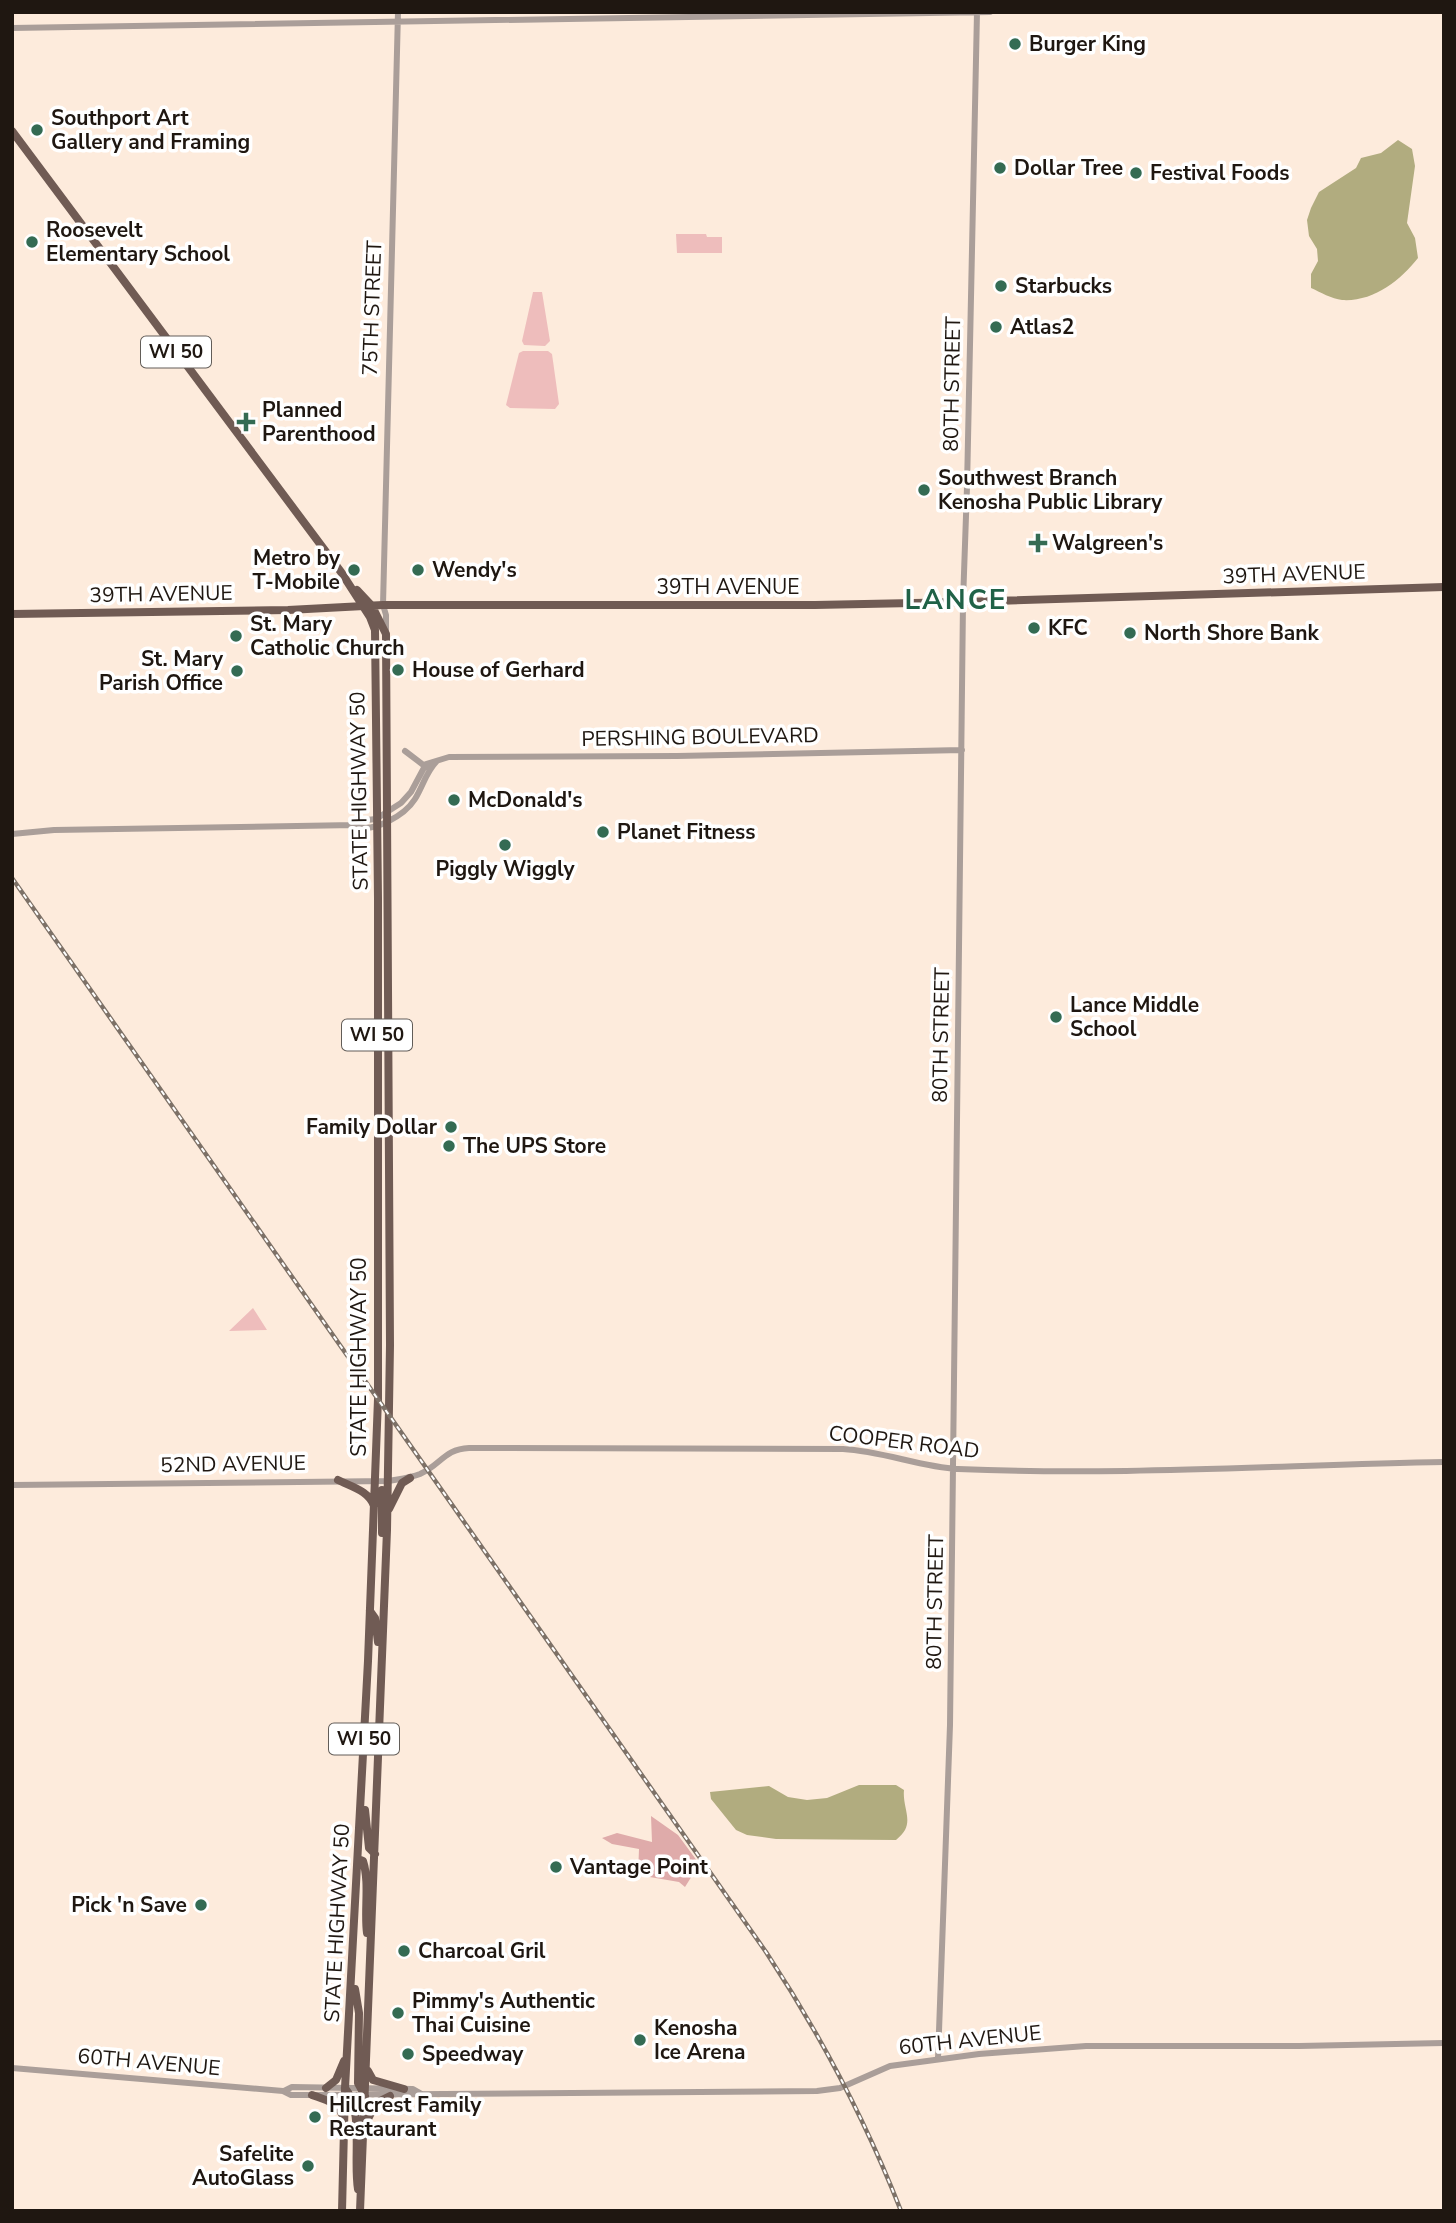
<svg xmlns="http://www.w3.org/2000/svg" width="1456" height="2223" viewBox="0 0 1456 2223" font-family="'Nunito Sans',sans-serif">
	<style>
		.green { fill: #eebdbc }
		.forest { fill: #dfabaa }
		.water { fill: #b1ac7f }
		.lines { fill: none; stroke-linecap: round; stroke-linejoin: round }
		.minor { stroke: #aa9e99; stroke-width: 6 }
		.major { stroke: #705b54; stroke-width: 8 }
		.rail-casing { stroke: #7d7167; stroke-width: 4.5 }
		.rail { stroke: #fff; stroke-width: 2; stroke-dasharray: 5; stroke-linecap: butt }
		.poi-dot { fill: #346b53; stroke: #fff; stroke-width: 2.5 }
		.labels { text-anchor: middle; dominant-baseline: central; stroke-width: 7; stroke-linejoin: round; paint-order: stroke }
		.shield { fill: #fff; stroke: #625d58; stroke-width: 2 }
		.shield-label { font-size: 19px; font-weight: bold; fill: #1f1711 }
		.poi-label { font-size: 21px; font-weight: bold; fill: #1f1711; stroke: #fff; text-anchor: start }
		.street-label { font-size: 21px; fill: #1f1711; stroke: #fff }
		.district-label { font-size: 28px; font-weight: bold; letter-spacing: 2px; fill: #206247; stroke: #fff }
	</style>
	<rect width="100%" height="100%" fill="#fdebdc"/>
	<path class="green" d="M676 234H706L707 237H722V253H677Z
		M533 292H542L550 341 545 346 524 345 522 341Z
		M523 351H548L552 354 559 404 555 409 510 408 506 405 519 353Z
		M253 1308 267 1330 229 1331Z"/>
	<path class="forest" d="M651 1816 678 1835 706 1873 695 1871 685 1887 679 1882 638 1875 639 1849 612 1844 602 1838 617 1833 652 1842Z"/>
	<path class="water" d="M1398 140 1412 149 1415 166 1407 223 1415 238 1418 258C1400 281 1373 302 1342 300 1332 299 1320 292 1311 288V274L1318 261 1317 249 1309 236 1307 220 1311 208 1319 192 1356 168 1361 158 1381 153Z
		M859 1785H896L904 1790C902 1810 917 1824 896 1840L776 1839 747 1835 736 1830 711 1799 710 1792 769 1786 788 1797 807 1800 827 1798Z"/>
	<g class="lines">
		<path class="minor" d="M12 28 990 12
			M386 632V615L383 605 398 12
			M405 751 426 767
			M354 825 358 821 376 819 401 803 411 792 426 764 449 757 677 756 962 750
			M12 834 54 830 354 825C372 835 405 815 415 799 423 786 426 772 437 761
			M12 1485 388 1481C399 1479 410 1478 420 1474 441 1465 444 1449 469 1448L843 1449C882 1451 921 1467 958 1469 1120 1476 1282 1465 1444 1462
			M938 2059 950 1725 963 602 967 487 977 12
			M12 2068 283 2091 291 2095H312L817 2091 840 2088 890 2066 979 2054 1086 2046H1299L1444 2043
			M284 2091 292 2087 413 2089 420 2093"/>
		<path class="major" d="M12 131 341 572 370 617 375 630 378 898V1399L368 1661 345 2088 342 2211
			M357 590 372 606 386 634 390 1345 387 1530 360 2211
			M12 614 288 610 383 605H815L963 602 1444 587
			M338 1480C352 1487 369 1491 374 1506
			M382 1490V1533
			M389 1509 402 1483 410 1478
			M370 1611 375 1618 378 1642
			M365 1810 369 1848 375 1854
			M358 1859 363 1861C370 1883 364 1910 367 1933
			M355 1989 359 2013 358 2083 365 2096
			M368 2071 373 2080 404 2089
			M326 2088 336 2080 344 2061
			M345 2088C364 2110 353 2159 358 2189
			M312 2095C326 2100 337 2102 343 2116
			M365 2125 376 2103 390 2096"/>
		<g class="rail-casing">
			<path id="rail" d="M12 878 766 1952C820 2034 865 2119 901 2211"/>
		</g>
		<use href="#rail" class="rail"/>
	</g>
	<g class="poi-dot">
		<circle cx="1015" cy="44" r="7"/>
		<circle cx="37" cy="130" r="7"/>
		<circle cx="1000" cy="168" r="7"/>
		<circle cx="1136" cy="173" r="7"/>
		<circle cx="32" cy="242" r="7"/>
		<circle cx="1001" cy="286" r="7"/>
		<circle cx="996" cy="327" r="7"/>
		<path d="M242.5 411.5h7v7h7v7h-7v7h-7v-7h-7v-7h7z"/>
		<circle cx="924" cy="490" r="7"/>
		<path d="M1034.5 532.5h7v7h7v7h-7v7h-7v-7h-7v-7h7z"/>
		<circle cx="354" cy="570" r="7"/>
		<circle cx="418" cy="570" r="7"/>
		<circle cx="1034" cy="628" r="7"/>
		<circle cx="1130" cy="633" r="7"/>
		<circle cx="236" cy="636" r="7"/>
		<circle cx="398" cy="670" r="7"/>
		<circle cx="237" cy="671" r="7"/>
		<circle cx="454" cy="800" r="7"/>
		<circle cx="603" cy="832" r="7"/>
		<circle cx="505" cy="845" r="7"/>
		<circle cx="1056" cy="1017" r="7"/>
		<circle cx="451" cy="1127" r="7"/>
		<circle cx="449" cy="1146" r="7"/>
		<circle cx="556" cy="1867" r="7"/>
		<circle cx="201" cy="1905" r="7"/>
		<circle cx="404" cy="1951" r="7"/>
		<circle cx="398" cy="2013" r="7"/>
		<circle cx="640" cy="2040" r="7"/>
		<circle cx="408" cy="2054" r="7"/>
		<circle cx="315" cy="2117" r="7"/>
		<circle cx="308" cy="2166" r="7"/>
	</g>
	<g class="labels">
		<g class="shield">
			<rect x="141" y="336.5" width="70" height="31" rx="5"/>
			<rect x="342" y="1019.5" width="70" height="31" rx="5"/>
			<rect x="329" y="1723.5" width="70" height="31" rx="5"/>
		</g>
		<g class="shield-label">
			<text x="176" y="352">WI 50</text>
			<text x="377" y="1035">WI 50</text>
			<text x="364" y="1739">WI 50</text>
		</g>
		<g class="poi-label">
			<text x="1029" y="44">Burger King</text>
			<text x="51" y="118">Southport Art<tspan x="51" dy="24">Gallery and Framing</tspan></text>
			<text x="1014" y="168">Dollar Tree</text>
			<text x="1150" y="173">Festival Foods</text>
			<text x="46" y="230">Roosevelt<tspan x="46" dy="24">Elementary School</tspan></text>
			<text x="1015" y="286">Starbucks</text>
			<text x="1010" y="327">Atlas2</text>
			<text x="262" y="410">Planned<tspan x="262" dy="24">Parenthood</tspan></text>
			<text x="938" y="478">Southwest Branch<tspan x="938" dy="24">Kenosha Public Library</tspan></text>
			<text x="1052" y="543">Walgreen's</text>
			<text x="340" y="558" text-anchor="end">Metro by<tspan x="340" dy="24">T-Mobile</tspan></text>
			<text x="432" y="570">Wendy's</text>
			<text x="250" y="624">St. Mary<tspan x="250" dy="24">Catholic Church</tspan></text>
			<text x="1048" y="628">KFC</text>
			<text x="1144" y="633">North Shore Bank</text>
			<text x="223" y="659" text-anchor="end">St. Mary<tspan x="223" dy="24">Parish Office</tspan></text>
			<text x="412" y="670">House of Gerhard</text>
			<text x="468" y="800">McDonald's</text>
			<text x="617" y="832">Planet Fitness</text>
			<text x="505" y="869" text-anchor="middle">Piggly Wiggly</text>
			<text x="1070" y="1005">Lance Middle<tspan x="1070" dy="24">School</tspan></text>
			<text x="437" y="1127" text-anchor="end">Family Dollar</text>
			<text x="463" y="1146">The UPS Store</text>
			<text x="570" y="1867">Vantage Point</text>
			<text x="187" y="1905" text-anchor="end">Pick 'n Save</text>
			<text x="418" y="1951">Charcoal Gril</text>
			<text x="412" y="2001">Pimmy's Authentic<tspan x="412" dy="24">Thai Cuisine</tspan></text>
			<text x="654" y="2028">Kenosha<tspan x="654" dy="24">Ice Arena</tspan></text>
			<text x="422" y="2054">Speedway</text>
			<text x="329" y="2105">Hillcrest Family<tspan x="329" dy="24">Restaurant</tspan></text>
			<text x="294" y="2154" text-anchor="end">Safelite<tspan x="294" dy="24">AutoGlass</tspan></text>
		</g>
		<g class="street-label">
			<text transform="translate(372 308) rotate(-88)">75TH STREET</text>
			<text transform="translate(952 384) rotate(-89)">80TH STREET</text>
			<text transform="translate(1294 574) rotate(-2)">39TH AVENUE</text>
			<text x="728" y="587">39TH AVENUE</text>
			<text transform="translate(161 594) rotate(-1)">39TH AVENUE</text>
			<text transform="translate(700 737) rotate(-1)">PERSHING BOULEVARD</text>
			<text transform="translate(359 791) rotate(-91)">STATE HIGHWAY 50</text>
			<text transform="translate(941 1035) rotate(-89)">80TH STREET</text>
			<text transform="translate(359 1357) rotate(-90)">STATE HIGHWAY 50</text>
			<text transform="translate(904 1442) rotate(7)">COOPER ROAD</text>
			<text transform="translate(233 1464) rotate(-1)">52ND AVENUE</text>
			<text transform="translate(935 1602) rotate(-89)">80TH STREET</text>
			<text transform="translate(337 1923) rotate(-87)">STATE HIGHWAY 50</text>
			<text transform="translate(970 2040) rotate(-6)">60TH AVENUE</text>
			<text transform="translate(149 2062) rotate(5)">60TH AVENUE</text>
		</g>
		<g class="district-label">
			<text x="956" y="600">LANCE</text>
		</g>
	</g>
	<rect width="1456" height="2223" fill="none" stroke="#1f1711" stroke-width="28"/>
</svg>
